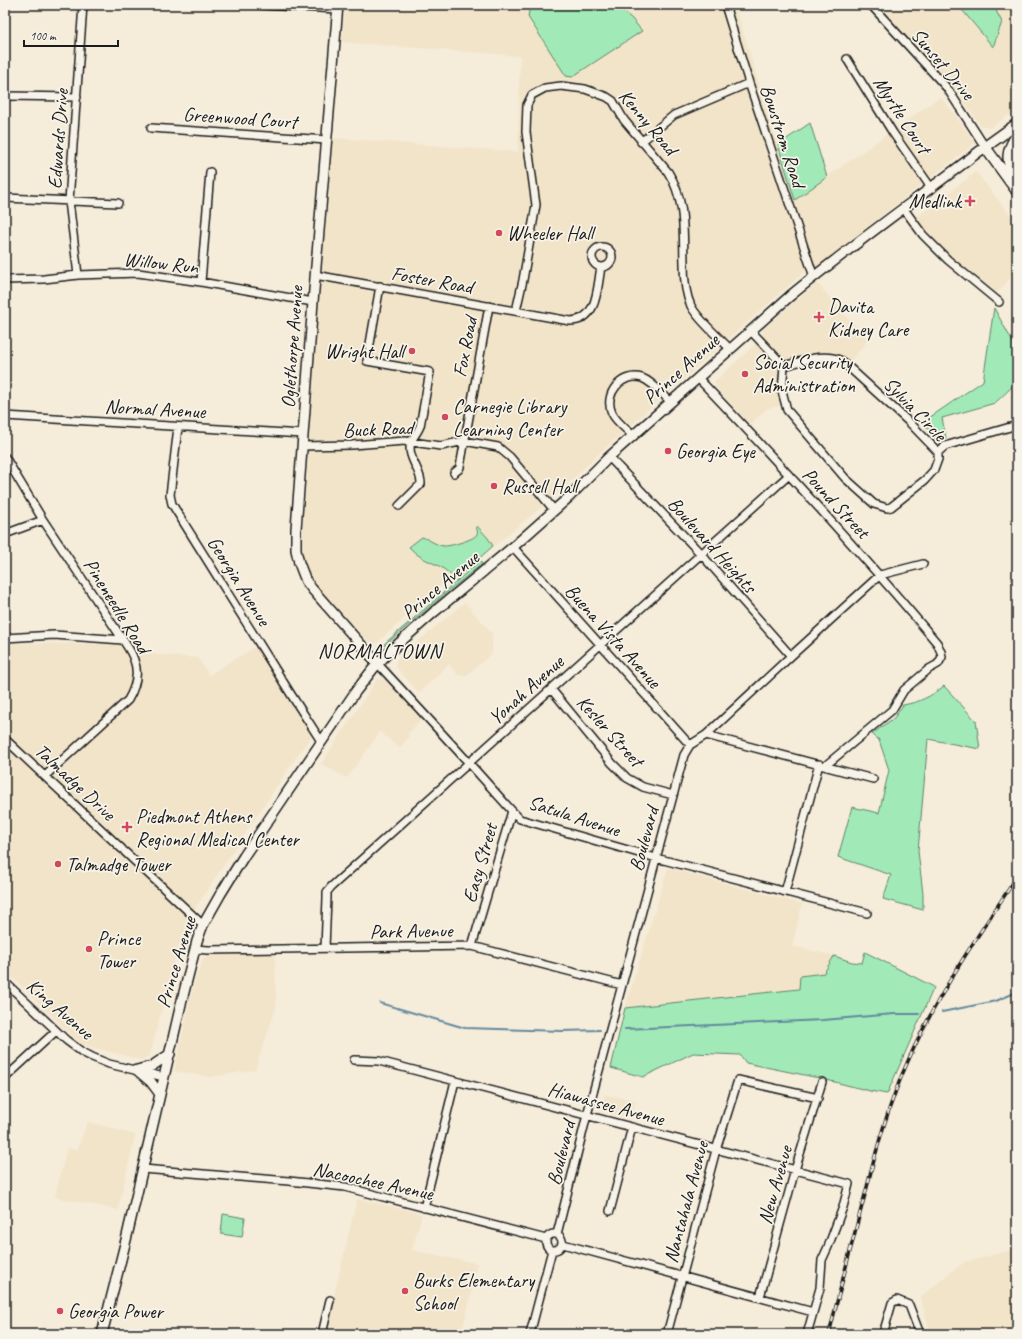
<svg xmlns="http://www.w3.org/2000/svg" width="1022" height="1339" viewBox="0 0 1022 1339" font-family="Caveat,sans-serif">
	<style>
		.built { fill: #f2e4c9 }
		.green { fill: #a1eab8; stroke: #5e836a }
		.lines { fill: none; stroke-linecap: round; stroke-linejoin: round }
		.stream { stroke: #63899e; stroke-width: 2 }
		.minor-casing { stroke: #1c1c1c; stroke-width: 10 }
		.major-casing { stroke: #1c1c1c; stroke-width: 12 }
		.highway-casing { stroke: #1c1c1c; stroke-width: 13 }
		.minor { stroke: #f7f3e8; stroke-width: 7 }
		.major { stroke: #f7f3e8; stroke-width: 9 }
		.highway { stroke: #f7f3e8; stroke-width: 10 }
		.rail-casing { stroke: #1c1c1c; stroke-width: 3.5 }
		.rail { stroke: #f7f3e8; stroke-width: 2; stroke-dasharray: 6; stroke-linecap: butt }
		.poi-dot { fill: #d1495b; stroke: #f7f3e8; stroke-width: 1.5 }
		.labels { text-anchor: middle; dominant-baseline: central; stroke-width: 3.5; stroke-linejoin: round; paint-order: stroke }
		.street-label { font-size: 20px; fill: #1c1c1c; stroke: #f7f3e8 }
		.poi-label { font-size: 20px; fill: #1c1c1c; stroke: #f7f3e8; text-anchor: start }
		.neighbourhood-label { font-size: 21px; letter-spacing: 1px; fill: #1c1c1c; stroke: #f7f3e8 }
	</style>
	<rect width="100%" height="100%" fill="#f5ecda"/>
	<filter id="ink" filterUnits="userSpaceOnUse"><feTurbulence type="fractalNoise" baseFrequency=".025" numOctaves="2"/><feDisplacementMap in="SourceGraphic" scale="8" xChannelSelector="R" yChannelSelector="G"/><feConvolveMatrix kernelMatrix="1 2 1 2 8 2 1 2 1" color-interpolation-filters="sRGB"/></filter>
	<g filter="url(#ink)">
		<path class="built" d="M345 5H735L794 200 940 97 950 108 975 143 818 266 812 265 594 458 563 489 494 546 491 542 374 645 370 643 317 587 309 572 304 558 302 539 317 328 333 138 518 152 520 56 342 42Z
			M877 5H1017V109L990 128 981 126 960 96Z
			M976 172 1017 224V271L996 294 944 252 916 218Z
			M817 283 868 340 849 363 836 355 826 353 805 356 787 362 783 360 763 337V331L765 327Z
			M757 343 779 369 780 406 768 408 750 424 719 392 714 382Z
			M465 602 492 634V653L466 676 458 675 449 664 419 693 396 667V660Z
			M5 643 120 644 137 653 198 658 209 675 257 646 312 736 301 750 197 905 178 948 150 1055 142 1060 80 1044 5 970Z
			M378 678 392 682 423 717 408 734 409 736 400 748 380 732 347 778 321 764Z
			M668 868 802 904 792 946 834 956 824 973 800 976 799 989 625 1008Z
			M234 953H275L276 1008 255 1070 209 1077 174 1071 195 980 204 957Z
			M604 1095 636 1100 630 1118 604 1111 603 1103Z
			M88 1122 135 1135 118 1210 55 1197 67 1148 77 1150Z
			M357 1199 411 1211 422 1215 412 1250 438 1256 477 1263 470 1300 461 1334H325Z
			M1017 1249V1334H931L920 1297 964 1262Z"/>
		<path class="green" d="M530 5H616L632 19 642 31 572 77 566 76 528 17Z
			M958 5H993L1002 22 993 47Z
			M810 123 827 177 795 200 778 145Z
			M994 308 1015 346 1017 344V384L1014 385 995 403 942 418 946 438 937 441 923 422 983 381Z
			M477 526 488 538 493 546 458 577C450 577 446 569 439 566 425 559 421 559 409 547L422 537C429 539 437 546 445 546 451 546 476 539 477 534 478 531 477 530 476 528Z
			M480 561 482 564 447 592 384 646 383 645Z
			M944 686 976 721 980 749 928 739 918 851 923 894V910L883 899 891 875 838 857 852 807 879 813 889 770 879 740 872 734 894 718 903 705C920 702 930 697 944 686Z
			M865 952 934 987 887 1094 870 1091 819 1078 746 1063 740 1055 693 1053 643 1077 611 1068 625 1008 799 989 800 976 824 973 834 956 852 962 862 963Z
			M223 1214 245 1218 242 1237 221 1234Z"/>
		<g class="lines">
			<path class="stream" d="M380 1003 465 1028 562 1031 600 1030
				M942 1012 996 1001 1017 992
				M625 1029 823 1020 894 1014H919"/>
			<g class="minor-casing">
				<path id="minor" d="M261 5 338 9
					M725 5 749 83 814 277
					M871 5 947 88 985 147
					M847 59 893 133 932 189
					M5 96 77 97
					M151 128 327 140
					M641 142 674 115 749 83
					M5 198 118 203
					M904 209 923 235 948 260 999 302
					M592 257a10 10 0 1 1 20 0a10 10 0 1 1-20 0Z
					M78 275 69 201 83 5
					M315 275 570 321C598 321 597 288 601 267
					M5 280 44 279 78 275 138 273 201 282 313 302
					M201 282 210 172
					M380 286 367 361 430 372 420 426C418 432 413 437 411 442 406 457 422 471 421 484L399 506
					M516 311 523 280 536 205 526 132 527 105 532 95 545 88 561 86 585 89 607 97 613 101 624 120 668 172C686 200 683 232 684 264 684 278 685 293 691 306 699 321 719 337 730 349
					M751 331 784 366C803 361 824 352 842 361L910 423 938 452V459L934 470 925 480 891 507 887 508 874 504 845 478 787 410 782 391 784 366
					M698 378C780 464 860 551 937 643L941 652 942 657 938 664 929 669 904 690 892 710 825 766
					M5 416 303 434
					M178 427 171 487 170 495 172 504 292 696 321 741
					M633 436C627 429 616 422 612 413 603 394 622 372 642 378 653 382 663 395 671 402
					M302 446 352 445 405 441 441 446 464 441 498 447 510 457 554 510
					M938 452 945 446 1017 425
					M5 457 43 520 123 640C127 646 132 653 134 660 139 673 135 688 128 700L45 776
					M609 457 701 554 791 656
					M454 473 459 469 460 467 489 306
					M5 534 43 520
					M513 547 690 745
					M5 638 54 635 123 640
					M378 664 469 763 512 811 520 819 656 858 867 913
					M551 689 612 763 627 778 643 787 673 795
					M706 735 873 779
					M5 739 122 849
					M125 852 203 925
					M785 892 819 764
					M472 946 512 811
					M325 948 327 898V892L331 887 789 475
					M195 949 208 950 472 946 622 985
					M5 982 66 1040 82 1052 92 1057 109 1064 164 1077
					M354 1060 379 1061 849 1184 843 1207 828 1247 822 1260 820 1288 807 1334
					M5 1078 56 1031
					M143 1169 289 1181 345 1187 546 1239
					M424 1208 455 1081
					M610 1211 632 1127
					M546 1242a8 8 0 1 1 16 0a8 8 0 1 1-16 0Z
					M557 1234 587 1115 684 755 690 745 706 735 791 656 880 575 923 564
					M563 1244 813 1312
					M760 1297 795 1170 822 1082
					M322 1334 330 1300
					M530 1334 552 1250
					M667 1334 716 1150 738 1080 818 1098
					M883 1334 892 1303 897 1300 909 1305 920 1334"/>
			</g>
			<g class="major-casing">
				<path id="major" d="M338 5 313 302 296 529V550L299 563 306 581 312 589 378 664
					M137 1070 152 1066 170 1054
					M137 1070 151 1082 160 1094
					M102 1334 127 1236 181 1004 197 941 203 925 220 895 244 856 356 691 373 669 388 653 434 612 513 547 568 498 609 457 790 296C853 244 920 197 985 147"/>
			</g>
			<g class="highway-casing">
				<path id="highway" d="M1017 124 985 147 1017 191
					M1015 184C1009 163 1003 156 1017 135"/>
			</g>
			<use href="#minor" class="minor"/>
			<use href="#major" class="major"/>
			<use href="#highway" class="highway"/>
			<g class="rail-casing">
				<path id="rail" d="M829 1334C841 1286 853 1238 866 1191 877 1147 889 1103 908 1061 937 995 976 938 1017 877"/>
			</g>
			<use href="#rail" class="rail"/>
		</g>
	</g>
	<g class="poi-dot">
		<path d="M968 195h4v4h4v4h-4v4h-4v-4h-4v-4h4z"/>
		<circle cx="499" cy="233" r="4"/>
		<path d="M817 311h4v4h4v4h-4v4h-4v-4h-4v-4h4z"/>
		<circle cx="412" cy="351" r="4"/>
		<circle cx="745" cy="374" r="4"/>
		<circle cx="445" cy="417" r="4"/>
		<circle cx="668" cy="451" r="4"/>
		<circle cx="494" cy="486" r="4"/>
		<path d="M125 821h4v4h4v4h-4v4h-4v-4h-4v-4h4z"/>
		<circle cx="58" cy="864" r="4"/>
		<circle cx="89" cy="949" r="4"/>
		<circle cx="405" cy="1291" r="4"/>
		<circle cx="60" cy="1311" r="4"/>
	</g>
	<g class="labels">
		<g class="street-label">
			<text transform="translate(943 64) rotate(50)">Sunset Drive</text>
			<text transform="translate(902 115) rotate(57)">Myrtle Court</text>
			<text transform="translate(240 118) rotate(4)">Greenwood Court</text>
			<text transform="translate(648 122) rotate(50)">Kenny Road</text>
			<text transform="translate(783 136) rotate(72)">Bowstrom Road</text>
			<text transform="translate(58 139) rotate(-86)">Edwards Drive</text>
			<text transform="translate(161 263) rotate(6)">Willow Run</text>
			<text transform="translate(432 280) rotate(10)">Foster Road</text>
			<text transform="translate(292 347) rotate(-86)">Oglethorpe Avenue</text>
			<text transform="translate(465 347) rotate(-79)">Fox Road</text>
			<text transform="translate(681 369) rotate(-42)">Prince Avenue</text>
			<text transform="translate(155 409) rotate(3)">Normal Avenue</text>
			<text transform="translate(915 409) rotate(46)">Sylvia Circle</text>
			<text transform="translate(378 429) rotate(-2)">Buck Road</text>
			<text transform="translate(836 503) rotate(47)">Pound Street</text>
			<text transform="translate(712 545) rotate(48)">Boulevard Heights</text>
			<text transform="translate(239 581) rotate(58)">Georgia Avenue</text>
			<text transform="translate(440 585) rotate(-40)">Prince Avenue</text>
			<text transform="translate(117 606) rotate(58)">Pineneedle Road</text>
			<text transform="translate(613 636) rotate(48)">Buena Vista Avenue</text>
			<text transform="translate(526 690) rotate(-42)">Yonah Avenue</text>
			<text transform="translate(610 731) rotate(48)">Kesler Street</text>
			<text transform="translate(75 782) rotate(43)">Talmadge Drive</text>
			<text transform="translate(574 816) rotate(18)">Satula Avenue</text>
			<text transform="translate(644 839) rotate(-75)">Boulevard</text>
			<text transform="translate(480 863) rotate(-74)">Easy Street</text>
			<text transform="translate(411 931) rotate(-1)">Park Avenue</text>
			<text transform="translate(176 962) rotate(-73)">Prince Avenue</text>
			<text transform="translate(60 1009) rotate(41)">King Avenue</text>
			<text transform="translate(606 1104) rotate(15)">Hiawassee Avenue</text>
			<text transform="translate(561 1153) rotate(-76)">Boulevard</text>
			<text transform="translate(373 1181) rotate(12)">Nacoochee Avenue</text>
			<text transform="translate(775 1185) rotate(-74)">New Avenue</text>
			<text transform="translate(686 1202) rotate(-75)">Nantahala Avenue</text>
		</g>
		<g class="poi-label">
			<text x="961" y="201" text-anchor="end">Medlink</text>
			<text x="507" y="233">Wheeler Hall</text>
			<text x="828" y="306">Davita<tspan x="828" dy="23">Kidney Care</tspan></text>
			<text x="404" y="351" text-anchor="end">Wright Hall</text>
			<text x="753" y="362">Social Security<tspan x="753" dy="23">Administration</tspan></text>
			<text x="453" y="406">Carnegie Library<tspan x="453" dy="23">Learning Center</tspan></text>
			<text x="676" y="451">Georgia Eye</text>
			<text x="502" y="486">Russell Hall</text>
			<text x="136" y="816">Piedmont Athens<tspan x="136" dy="23">Regional Medical Center</tspan></text>
			<text x="66" y="864">Talmadge Tower</text>
			<text x="97" y="938">Prince<tspan x="97" dy="23">Tower</tspan></text>
			<text x="413" y="1280">Burks Elementary<tspan x="413" dy="23">School</tspan></text>
			<text x="68" y="1311">Georgia Power</text>
		</g>
		<g class="neighbourhood-label">
			<text x="380" y="651">NORMALTOWN</text>
		</g>
	</g>
	<rect width="1022" height="1339" fill="none" stroke="#f7f3e8" stroke-width="20"/>
	<rect x="10" y="10" width="1002" height="1319" fill="none" stroke="#1c1c1c" stroke-width="1.5" filter="url(#ink)"/>
	<path d="M24 40v6h94v-6" fill="none" stroke="#1c1c1c" stroke-width="2"/>
	<text x="30" y="40" font-size="12" fill="#1c1c1c" stroke="#f7f3e8" stroke-width="3" paint-order="stroke">100 m</text>
</svg>
